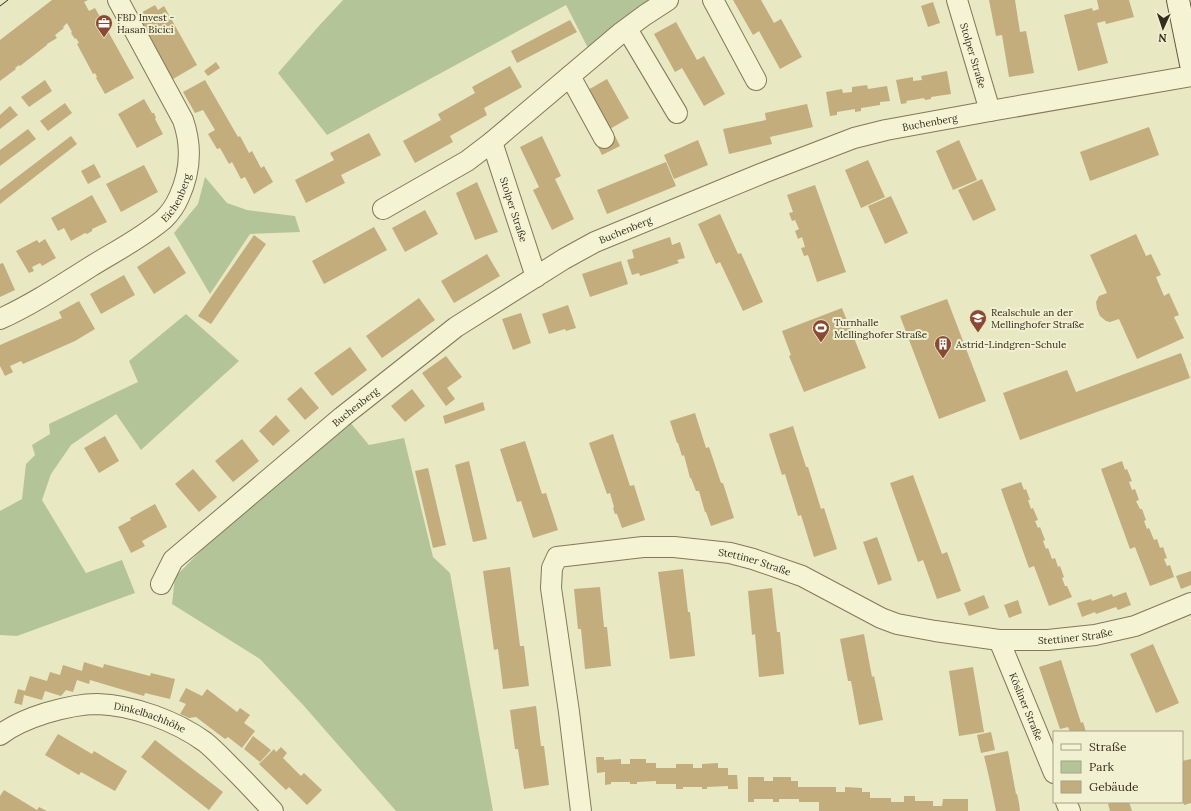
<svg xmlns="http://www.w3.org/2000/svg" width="1191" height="811" viewBox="0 0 1191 811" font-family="Lora,serif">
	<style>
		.green { fill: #b3c598 }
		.building { fill: #c3ad7c }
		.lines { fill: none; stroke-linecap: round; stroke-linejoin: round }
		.minor-casing { stroke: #80795b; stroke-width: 22 }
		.secondary-casing { stroke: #625a3f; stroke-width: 24 }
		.minor { stroke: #f4f4d4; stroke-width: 20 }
		.secondary { stroke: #f4f4d4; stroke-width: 22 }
		.tram { stroke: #322d1e; stroke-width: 1 }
		.labels { text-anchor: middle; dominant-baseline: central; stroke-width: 4; stroke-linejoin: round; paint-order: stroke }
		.poi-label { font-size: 10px; fill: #322d1e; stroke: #f1f0d1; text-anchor: start }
		.street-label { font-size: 10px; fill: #322d1e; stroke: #f1f0d1 }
	</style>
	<rect width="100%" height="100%" fill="#e8e8c2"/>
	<path class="green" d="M343 0H652L588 48 566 5 327 135 278 73 317 28Z
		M205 177 227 203 247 210 295 216 300 232 250 234 210 294 174 233 198 204Z
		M186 314 239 361 141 450 116 414 71 445 51 474 42 500 86 573 122 560 135 593 17 636 0 635V511L22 499 26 464 35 455 32 445 50 434 49 424 138 382 129 361Z
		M349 421 369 445 404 438 433 557 450 573 493 811H396L304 706 260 659 172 604 175 577 228 523Z"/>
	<path class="building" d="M52 0H88L84 2 89 11 95 8 134 78 105 94 96 78 97 77 95 73 93 74 77 44 79 43 76 38 75 39 71 33 72 32 67 23 63 27 64 28 55 35 57 38 47 44V45L20 66 19 65 15 68 16 69 0 81V40Z
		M733 0H761L774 23 781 19 802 57 780 69 759 31 753 35Z
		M989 0H1015L1020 32 1026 31 1034 73 1009 77 1002 35 996 36Z
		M1097 0H1129L1134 17 1106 24 1105 21 1097 23 1108 63 1078 71 1064 15 1092 8 1093 11 1099 9Z
		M933 2 940 23 928 27 921 6Z
		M155 5 158 10 164 6 197 65 173 79 137 15Z
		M570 20 577 32 517 63 511 51Z
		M676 22 697 60 704 56 725 94 704 106 682 68 675 72 654 34Z
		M216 62 220 68 208 76 204 71Z
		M510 66 522 87 484 108 487 115 450 136 453 142 415 163 403 141 441 120 438 114 475 93 472 87Z
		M947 71 951 94 931 97V99L925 100 924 98 906 101 907 103 901 104 896 80 913 77V81L922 80 921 76Z
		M607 79 629 118 608 130 586 91Z
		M45 80 52 91 29 107 21 97Z
		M205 80 238 137 240 136 249 153 252 151 261 168 264 166 273 182 254 194 245 177 241 179 232 162 229 164 220 148 217 149 208 134 215 130 203 110 195 113 183 92Z
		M867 85 868 89 887 86 890 101 880 102V105L861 108V111L855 112V109L837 112V115L830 116 826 92 842 89 843 93 852 92V87Z
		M144 99 152 113H154L156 118 155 119 163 134 137 148 118 114Z
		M65 103 72 113 48 131 40 121Z
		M807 104 813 127 770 137 772 144 729 154 723 129 766 120 765 113Z
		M10 106 18 115 0 129V115Z
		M1149 127 1159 155 1090 181 1080 152Z
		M28 129 36 139 0 166V150Z
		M369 133 381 155 341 175 345 183 306 203 295 180 334 160 330 153Z
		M71 136 77 144 0 204V190Z
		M542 136 561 176 555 179 574 219 552 230 533 190 539 187 520 147Z
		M615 136 620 146 602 155 597 145Z
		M698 140 708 165 674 179 664 155Z
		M959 140 977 180 953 190 936 151Z
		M868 160 885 197 861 208 845 170Z
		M666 162 676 186 607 214 597 190Z
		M94 164 101 177 88 184 81 171Z
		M144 165 158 192 121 212 106 184Z
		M982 179 996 210 973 221 958 190Z
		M477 182 498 232 475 240 456 193Z
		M815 185 846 272 817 282 808 255 804 256 801 248 805 247 802 237 798 239 795 231 799 229 795 220 792 221 789 213 793 212 787 195Z
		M92 195 107 222 92 229V231L87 234 85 233 71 241 64 228 58 231 51 218Z
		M891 196 908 233 885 244 868 206Z
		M425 210 438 234 405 252 392 228Z
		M720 214 738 254 741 253 763 302 743 311 720 262 716 264 698 224Z
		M374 227 387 250 324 284 312 261Z
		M1136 234 1146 256 1151 254 1161 275 1156 277 1164 296 1169 293 1179 315 1174 317 1184 338 1137 359 1119 319 1110 322 1106 321 1100 316 1097 309 1096 302 1099 296 1107 293 1090 255Z
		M254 235 266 244 211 324 198 316Z
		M670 237 672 245 680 242 685 258 677 260 679 263 653 272 640 276 639 273 632 275 627 260 634 258 632 250Z
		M45 239 56 258 42 266 40 263 32 267 34 271 29 273 16 251 37 240 39 243Z
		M169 246 186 273 154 294 137 267Z
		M487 254 500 276 454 303 441 281Z
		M621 261 628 284 590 297 582 274Z
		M3 263 15 290 0 297V264Z
		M124 275 135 295 101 314 90 294Z
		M419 298 435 320 382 358 366 336Z
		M947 299 986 401 939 419 900 316Z
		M79 301 95 329 75 341 23 364 21 361 10 366 13 372 5 376 0 366V345L62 318 59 312Z
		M568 305 576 328 566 331 565 329 549 334 542 314Z
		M842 308 866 368 804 392 789 356 791 355 782 331Z
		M521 313 531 343 513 350 502 319Z
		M350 347 367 370 332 396 314 373Z
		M1181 353 1190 378 1020 440 1003 393 1067 370 1076 392Z
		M446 356 462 377 447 388 455 399 446 406 422 373Z
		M301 387 319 408 305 420 287 399Z
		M412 389 425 406 405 422 391 406Z
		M483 402 485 410 445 424 443 416Z
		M695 413 706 448 709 447 721 483H723L734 518 711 526 706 512H705L699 491H696L691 478H690L684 455 682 456 678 443H677L670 421Z
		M276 415 290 431 273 446 259 431Z
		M793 426 806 467H808L821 509 824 508 837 549 814 557 801 515 798 516 785 474 782 475 769 434Z
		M613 434 630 486 634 485 645 520 622 528 617 514H615L613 508 614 507 610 493 607 494 589 443Z
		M105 436 119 461 99 473 84 448Z
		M242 439 259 461 233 482 215 461Z
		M525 441 542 494 546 493 558 530 533 538 521 501 517 502 500 449Z
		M469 461 487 539 473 542 455 465Z
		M1122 461 1125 470 1127 469 1132 481 1129 482 1132 490 1135 489 1139 500 1136 501 1140 509H1142L1146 520 1144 521 1147 529 1149 528 1154 540 1157 539 1160 548 1163 547 1167 558 1164 559 1167 566 1170 565 1174 577 1150 586 1135 547 1130 549 1101 469Z
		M428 468 446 545 433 548 415 471Z
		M193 469 217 497 199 512 175 484Z
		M913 475 942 554 947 552 961 591 937 599 923 560 918 562 890 483Z
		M1021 482 1024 490 1026 489 1030 500H1028L1031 509 1033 508 1038 520 1035 521 1038 528 1040 527 1045 540 1043 541 1046 549 1048 548 1052 559 1055 558 1058 567 1060 566 1064 577 1062 578 1065 586H1067L1072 597 1049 606 1034 566 1029 568 1001 489Z
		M155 504 167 527 142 541 145 546 131 553 118 527 131 520 130 518Z
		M877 537 892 580 878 585 863 542Z
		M510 567 520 646H524L529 686 503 689 498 649 494 650 483 571Z
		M683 569 688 612H690L695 656 670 659 658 572Z
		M1191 571V585L1181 589 1176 576Z
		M600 587 604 627H607L611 666 585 669 581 629H578L574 589Z
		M772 588 777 632H780L784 674 759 677 755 634 752 635 748 591Z
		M1126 592 1131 605 1118 610 1116 607 1096 614 1095 612 1082 617 1077 603 1091 599 1092 601 1112 594 1113 597Z
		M984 595 989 608 969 616 964 603Z
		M1018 600 1022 613 1009 618 1004 605Z
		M864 634 872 677 874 676 883 720 859 725 851 681H848L840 639Z
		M1153 644 1179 703 1156 713 1130 654Z
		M1061 660 1081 723 1083 722 1086 732H1070L1068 727 1060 729 1039 667Z
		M84 662 103 668 104 664 150 676 151 673 175 679 170 699 145 693 144 696 90 680 89 684 77 680 73 692 66 690 61 696 45 691 42 700 24 695 22 705 14 703 18 689 25 691 30 676 47 681 50 672 60 675 63 665 82 671Z
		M973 667 984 732 959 736 949 671Z
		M186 688 202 696 207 689 237 712 240 708 250 715 244 723 255 731 242 748 228 737 225 739 196 717 189 718 180 714 186 704 179 701Z
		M536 706 541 746H544L549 785 524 789 518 749H515L510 710Z
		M991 732 995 750 981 753 977 735Z
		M58 734 92 754 94 751 127 771 115 791 81 772 79 775 45 755Z
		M253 736 271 750 260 762 244 749Z
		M155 740 223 792 209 810 141 757Z
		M281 747 287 753 283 758 301 776 304 773 322 790 307 805 289 787 286 790 259 764 274 749 276 752Z
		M1008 751 1016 794H1017L1019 803 1020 811H996L989 777 984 756Z
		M596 757H604V760L621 759V764H630V759H646V763H656V768H676V764H693V768H702V764L718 763V768H728V775H737L738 789H728V786L707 787V789H702V787H683V789H676V784H656V781L637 782V784H630V782H611V784L605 785V772L597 773Z
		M1191 759V803L1184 805 1182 797V761Z
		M748 777H764V781H773V777H791V781H798V787H836V792H845V787L862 788V792H870V798H891V802H904V796H915V801H933V806H942L943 799H968V811H819V802H799V799H779V802H773V799H754V802H748Z
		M4 790 37 810 39 807 47 811H0V796Z
		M1113 802H1129L1132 811H1110L1108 804Z"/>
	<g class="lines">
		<g class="minor-casing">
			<g id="minor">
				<path d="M713 0 756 80"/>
				<path id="s1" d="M957 0 990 111"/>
				<path d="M627 29 677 113"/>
				<path d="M570 76 604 138"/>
				<path id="s2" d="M492 142 536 277"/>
				<path d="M383 209 467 161 492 142 622 32 645 15 668 0"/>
				<path id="s3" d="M0 319C31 305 60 286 90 267 114 252 142 238 164 219 170 213 176 204 179 197 191 171 192 146 183 120L118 0"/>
				<path id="s4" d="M161 584 173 560 342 417 456 327 564 259 595 242 763 173 854 138 886 130 990 111 1191 76"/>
				<path id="s5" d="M999 640 1054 773"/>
				<path id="s6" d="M0 735C14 724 30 718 46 713 63 708 80 704 97 704 133 705 176 721 205 742 215 750 224 760 233 769 247 783 260 797 273 811"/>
				<path d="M1066 802 1070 811"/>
				<path id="s7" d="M581 811 569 712 551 588 552 568 557 557 643 547H674L730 553 753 559 802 576 881 618 897 624 935 631 999 640H1048L1095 635 1135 626 1191 603"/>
			</g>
		</g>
		<g class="secondary-casing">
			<path id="secondary" d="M1178 0 1191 64"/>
		</g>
		<use href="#minor" class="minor"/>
		<use href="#secondary" class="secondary"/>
		<path class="tram" d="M0 6 8 0"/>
	</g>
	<defs>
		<g id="office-pin" transform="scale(0.9)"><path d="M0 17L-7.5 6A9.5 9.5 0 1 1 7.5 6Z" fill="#894932" stroke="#f1f0d1"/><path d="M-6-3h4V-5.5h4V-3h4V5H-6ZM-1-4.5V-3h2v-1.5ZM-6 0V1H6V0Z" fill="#fff"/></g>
		<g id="school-pin" transform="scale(0.9)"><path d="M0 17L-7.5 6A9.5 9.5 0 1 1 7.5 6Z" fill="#894932" stroke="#f1f0d1"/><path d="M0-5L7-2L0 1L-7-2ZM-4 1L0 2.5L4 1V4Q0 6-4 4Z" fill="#fff"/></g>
		<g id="stadium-pin" transform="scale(0.9)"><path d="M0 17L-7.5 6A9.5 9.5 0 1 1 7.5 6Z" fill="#894932" stroke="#f1f0d1"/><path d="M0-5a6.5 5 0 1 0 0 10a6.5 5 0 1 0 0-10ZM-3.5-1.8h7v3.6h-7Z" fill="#fff"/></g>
		<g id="building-pin" transform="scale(0.9)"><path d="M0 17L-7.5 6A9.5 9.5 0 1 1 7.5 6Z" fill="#894932" stroke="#f1f0d1"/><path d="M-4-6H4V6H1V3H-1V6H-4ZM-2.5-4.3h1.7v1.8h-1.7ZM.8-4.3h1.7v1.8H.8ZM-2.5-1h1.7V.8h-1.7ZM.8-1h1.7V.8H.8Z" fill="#fff"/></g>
	</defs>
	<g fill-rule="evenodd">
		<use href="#office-pin" x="104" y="23"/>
		<use href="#school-pin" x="978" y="318"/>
		<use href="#stadium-pin" x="821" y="328"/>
		<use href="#building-pin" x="943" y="344"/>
	</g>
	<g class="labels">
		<g class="poi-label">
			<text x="117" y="17">FBD Invest -<tspan x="117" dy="12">Hasan Bicici</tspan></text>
			<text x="991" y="312">Realschule an der<tspan x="991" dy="12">Mellinghofer Straße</tspan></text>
			<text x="834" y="322">Turnhalle<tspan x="834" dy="12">Mellinghofer Straße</tspan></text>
			<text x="956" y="344">Astrid-Lindgren-Schule</text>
		</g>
		<g class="street-label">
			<text stroke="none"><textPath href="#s1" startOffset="58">Stolper Straße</textPath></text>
			<text stroke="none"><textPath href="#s4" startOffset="913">Buchenberg</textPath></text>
			<text stroke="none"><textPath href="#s3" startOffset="217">Eichenberg</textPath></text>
			<text stroke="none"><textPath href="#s2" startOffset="71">Stolper Straße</textPath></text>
			<text stroke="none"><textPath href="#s4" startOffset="589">Buchenberg</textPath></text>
			<text stroke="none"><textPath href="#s4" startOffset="265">Buchenberg</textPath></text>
			<text stroke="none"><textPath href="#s7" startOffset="457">Stettiner Straße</textPath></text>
			<text stroke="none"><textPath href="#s7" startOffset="793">Stettiner Straße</textPath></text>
			<text stroke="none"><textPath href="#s5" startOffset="72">Kösliner Straße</textPath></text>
			<text stroke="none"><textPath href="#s6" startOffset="158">Dinkelbachhöhe</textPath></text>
		</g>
	</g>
	<rect x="1053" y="731" width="130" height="72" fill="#f1f0d1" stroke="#a5a289"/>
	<rect x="1061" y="744" width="20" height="6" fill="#f4f4d4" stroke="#a5a289"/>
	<text x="1089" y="751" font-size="12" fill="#322d1e">Straße</text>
	<rect x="1061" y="761" width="20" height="12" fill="#b3c598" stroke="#a5a289"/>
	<text x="1089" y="771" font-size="12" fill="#322d1e">Park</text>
	<rect x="1061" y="781" width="20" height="12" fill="#c3ad7c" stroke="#a5a289"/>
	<text x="1089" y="791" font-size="12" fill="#322d1e">Gebäude</text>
	<g transform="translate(1163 28) rotate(183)" stroke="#f1f0d1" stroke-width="3" paint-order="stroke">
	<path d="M0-3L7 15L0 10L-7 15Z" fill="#322d1e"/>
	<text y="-6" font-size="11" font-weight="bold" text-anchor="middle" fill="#322d1e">N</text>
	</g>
</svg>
